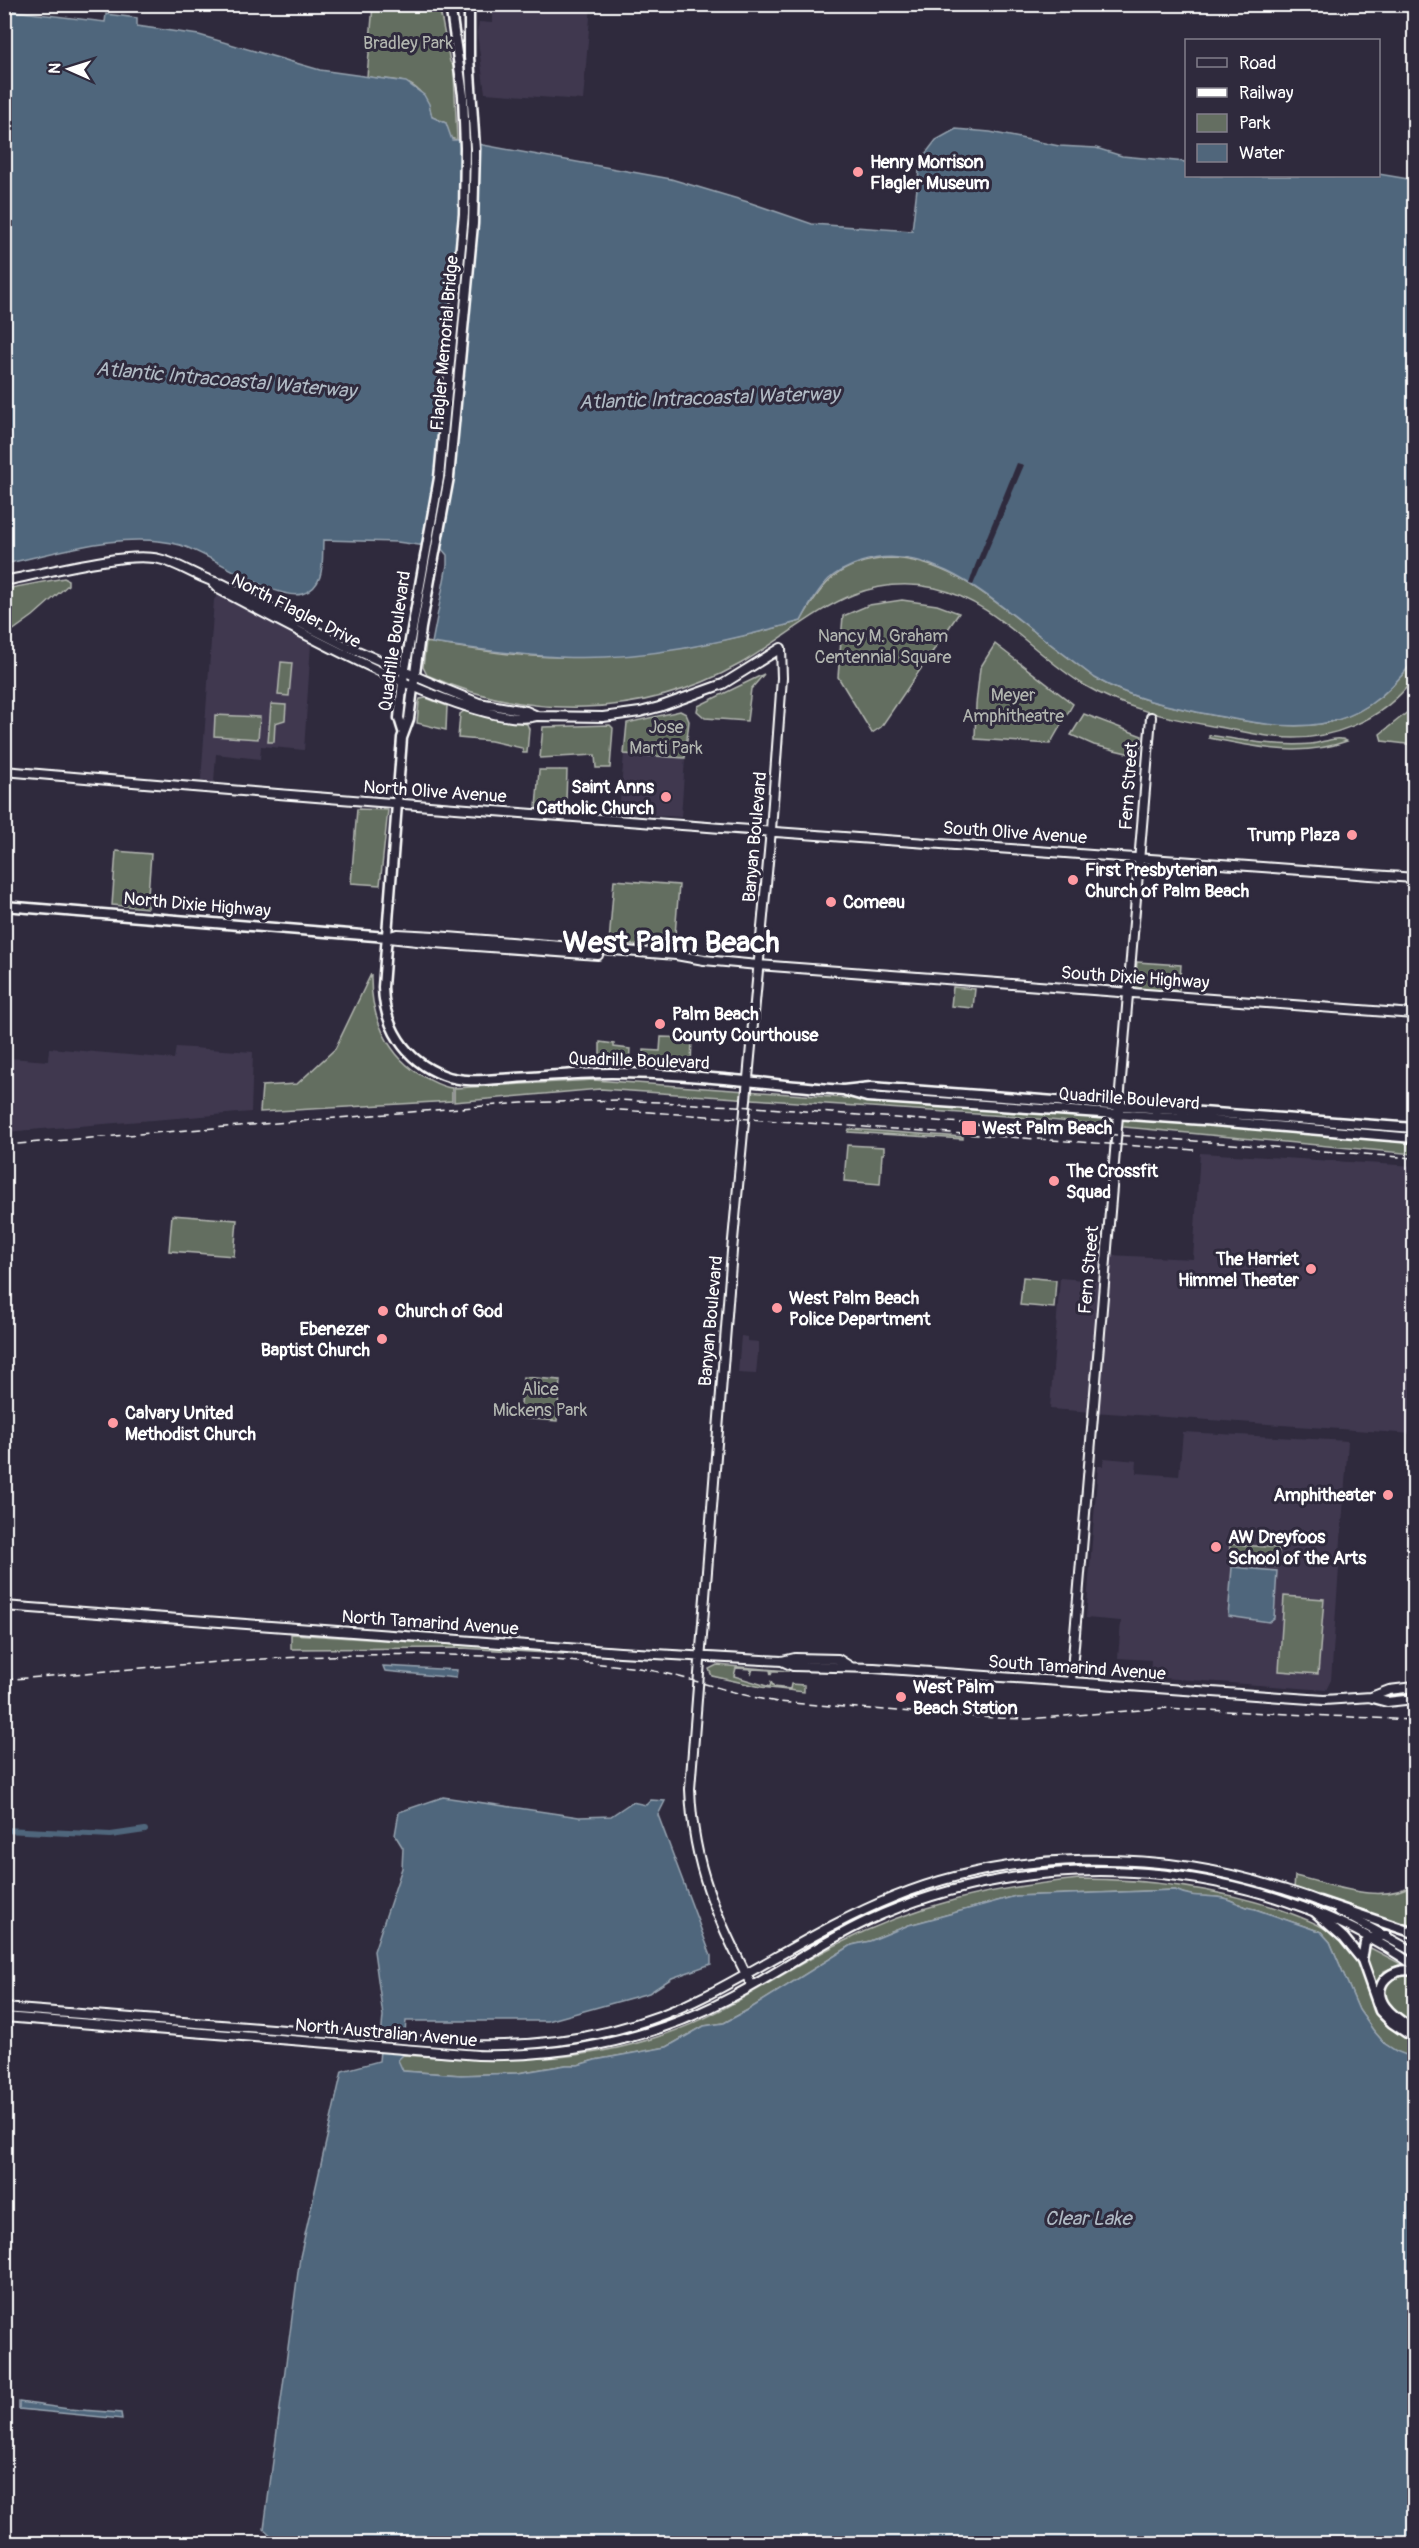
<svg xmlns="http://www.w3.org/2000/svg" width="1419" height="2548" viewBox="0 0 1419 2548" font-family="Pangolin,sans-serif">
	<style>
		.built { fill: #403950 }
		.green { fill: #646e61; stroke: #b2b6b0; stroke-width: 1.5 }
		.water { fill: #50667b; stroke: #96a3b0; stroke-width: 1.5 }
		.pier { fill: #2f2a3d }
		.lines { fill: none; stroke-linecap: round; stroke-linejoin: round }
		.canal { stroke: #50667b; stroke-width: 6 }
		.secondary-casing { stroke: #fff; stroke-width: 12 }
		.primary-casing { stroke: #fff; stroke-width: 13 }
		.secondary { stroke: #2f2a3d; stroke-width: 8 }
		.primary { stroke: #2f2a3d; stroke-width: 8 }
		.rail { stroke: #fff; stroke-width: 1.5; stroke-dasharray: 9 4.5; stroke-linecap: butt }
		.poi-dot { fill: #ff9aa2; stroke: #2f2a3d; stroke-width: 2 }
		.labels { text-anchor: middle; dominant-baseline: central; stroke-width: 6; stroke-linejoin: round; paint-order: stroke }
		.park-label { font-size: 18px; fill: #b2b6b0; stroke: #2f2a3d }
		.poi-label { font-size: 18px; font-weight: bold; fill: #fff; stroke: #2f2a3d; text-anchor: start }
		.street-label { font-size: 18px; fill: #fff; stroke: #2f2a3d }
		.water-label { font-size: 20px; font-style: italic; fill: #b0bac4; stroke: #2f2a3d }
		.town-label { font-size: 30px; font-weight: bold; fill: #fff; stroke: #2f2a3d }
	</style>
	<rect width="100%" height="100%" fill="#2f2a3d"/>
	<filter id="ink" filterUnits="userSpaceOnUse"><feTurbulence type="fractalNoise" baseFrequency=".0167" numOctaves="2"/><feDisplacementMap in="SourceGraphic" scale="12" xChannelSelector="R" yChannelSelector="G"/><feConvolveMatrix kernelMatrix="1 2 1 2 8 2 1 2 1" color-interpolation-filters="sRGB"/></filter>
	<g filter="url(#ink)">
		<path class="built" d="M493 5H591L583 100 485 93 477 33 479 22 492 23Z
			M221 596 311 643 304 750 261 746 260 759 216 754 214 782 201 781 214 600 216 597Z
			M624 754 685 758 681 817 619 813Z
			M176 1047 253 1052 251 1112 5 1132V1090L8 1089 10 1058 48 1061 49 1048 174 1059Z
			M1200 1153 1414 1166V1434L1050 1409 1060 1278 1106 1282 1108 1255 1193 1259Z
			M741 1336 747 1337V1341L759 1342 756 1374 738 1373Z
			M1183 1432 1348 1441 1331 1680 1326 1690 1150 1677 1151 1660 1118 1658 1121 1621 1086 1618 1098 1466H1103L1104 1458 1137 1461 1136 1473 1179 1476Z"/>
		<path class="green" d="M373 5H439L450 62 453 65 454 73 457 140 450 138 446 123 432 117C422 78 402 81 367 77Z
			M888 558C941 559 981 590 1022 622 1046 641 1070 659 1095 678 1130 698 1167 706 1207 714 1295 731 1355 741 1414 660V678C1383 721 1328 743 1276 737 1255 735 1233 729 1212 726 1167 718 1123 708 1084 685 1033 654 994 601 935 588 852 570 805 627 740 664 642 719 527 720 427 675L423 667 426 642C471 649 517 657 562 657 644 658 722 643 801 621 823 581 840 562 888 558Z
			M64 578 68 580V585L33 616 5 636V589Z
			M902 600 937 605 959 613 881 727 872 733 838 677 843 616 869 605Z
			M995 644 1073 704 1050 744 975 739 976 704 980 668Z
			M281 662 292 663 289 696 278 695Z
			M764 674 751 689 747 721 705 718 697 711 698 706Z
			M426 698 447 706 446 730 417 723 419 702 420 699Z
			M271 704 286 705 285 720 275 723 274 742H268Z
			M1414 707V745L1382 741 1380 734Z
			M464 711 527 724 529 729 527 753H523L522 748 491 741 458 738 460 714Z
			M680 711 686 714 689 721 685 758 624 754 627 723Z
			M1084 714 1142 736 1139 756 1094 745 1071 735Z
			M215 715 260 717 258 739 214 736Z
			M610 725 613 728 610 768H596L595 755 540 758 543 727Z
			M1209 735C1242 740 1278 747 1311 744 1322 743 1338 735 1347 741 1301 758 1255 747 1209 738Z
			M539 770H567L566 801H564L563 809 536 808Z
			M357 809 388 810 380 885 351 883Z
			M116 851 151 854 147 908 112 905Z
			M614 880 679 885 674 948 609 943Z
			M1137 962 1181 965 1179 991 1135 988Z
			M371 974C370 1015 387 1058 426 1078 434 1082 442 1087 452 1088V1101L260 1112 262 1086 297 1084 335 1049Z
			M953 987 975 989 973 1008 951 1006Z
			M661 1037 692 1038 691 1067 643 1064 644 1050 660 1051Z
			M600 1042 614 1044V1047L630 1049 629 1063 600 1062Z
			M594 1080 1387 1137 1395 1130 1414 1132V1154L1006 1116 600 1089 454 1102V1088Z
			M849 1129 963 1137V1139L848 1132Z
			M847 1145 884 1147V1154H882L880 1184 844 1181Z
			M172 1215 237 1220 234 1256 169 1251Z
			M1023 1277 1056 1280 1054 1308 1020 1305Z
			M523 1377 560 1380 557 1421 520 1418Z
			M1230 1544 1279 1548 1278 1567 1229 1563Z
			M1284 1596 1324 1599 1318 1674 1279 1671Z
			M291 1634 458 1645 460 1643 596 1653 595 1656 462 1648 291 1649Z
			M717 1665 789 1671H772L771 1675 770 1670 753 1669 751 1674V1669L736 1668 734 1676 770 1687 771 1682 774 1687 790 1689 791 1684 804 1685V1692L761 1687 712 1676 709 1669Z
			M1295 1876C1331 1884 1380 1906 1414 1884V1930L1294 1888Z
			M1079 1879C1148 1879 1216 1888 1282 1910 1305 1919 1328 1926 1345 1945 1355 1958 1364 1974 1369 1990 1370 1997 1371 2006 1374 2012 1382 2026 1402 2035 1414 2042V2058L1396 2052 1385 2044 1373 2030 1359 2010 1330 1942 1321 1932 1255 1909C1244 1908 1237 1902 1227 1899 1209 1894 1195 1900 1175 1890L1016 1896 909 1925 870 1941 852 1945 748 2010 724 2023 704 2026 667 2047 595 2060 578 2065H566L518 2073 461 2075 402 2071 397 2059 403 2055C492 2061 578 2065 663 2035 726 2014 777 1975 836 1945 916 1904 990 1888 1079 1879Z
			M1367 1946 1401 1964 1384 1971 1377 1991 1365 1959Z
			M1399 1973 1414 1977V2025C1395 2012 1368 1992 1399 1973Z"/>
		<path class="water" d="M5 10 105 22 106 14 137 18V26L199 35 320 70 406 82 424 95 429 104 432 117 446 123 452 140H467L483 145 671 179 748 202 812 224 912 231 919 171 926 153 936 140 956 129 990 132 1059 146 1096 148 1122 156 1186 162V176H1378L1379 174 1414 180V660C1355 741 1295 731 1207 714 1167 706 1130 698 1095 678 1072 660 1049 643 1026 625 981 590 923 542 861 562 850 566 838 571 829 579 817 591 809 606 801 621 722 643 641 661 559 657 516 655 474 649 432 643L447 565V555L441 548 397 542 323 540C322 561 326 587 302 594 276 602 208 552 180 545 124 530 60 552 5 564Z
			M1232 1567 1277 1571 1274 1618 1269 1622 1228 1616Z
			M383 1666 457 1670 456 1678 385 1671Z
			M443 1797 579 1817 611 1816 632 1802 646 1805 651 1800 665 1801 658 1815 711 1956V1964L672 1978 649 1993 548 2021H406L403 2055 398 2060 403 2071 461 2075 518 2073 566 2065H578L595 2060 667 2047 704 2026 724 2023 748 2010 852 1945 870 1941 909 1925 1016 1896 1175 1890C1194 1899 1210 1894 1227 1899 1237 1902 1244 1908 1255 1909L1321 1932 1330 1942 1359 2010 1373 2030 1385 2044 1396 2051 1414 2058V2543L280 2544 264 2529 300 2257 342 2071 379 2061 383 2016 374 1951 402 1868 403 1848 395 1835 399 1812Z
			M19 2402 69 2409 121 2413 122 2419 19 2409Z"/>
		<path class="pier" d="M1017 463 1024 465 973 585 969 584 975 566Z"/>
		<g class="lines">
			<path class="canal" d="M4 1830 111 1835 145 1830"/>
			<g class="secondary-casing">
				<path id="secondary" d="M4 581C42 574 125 551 159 559 182 564 200 580 223 584L344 645 447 690 479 703 526 711 537 716 603 717 640 712 659 707 723 684 781 648 782 678 771 830 732 1251 690 1789C693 1868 717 1917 752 1986
					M213 583 220 590C281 621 477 733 537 716
					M4 771C474 812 944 844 1414 878
					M387 937 397 934 435 936 676 955 704 960 758 965 1414 1014
					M389 938 435 943 598 955
					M4 1606 620 1652 782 1661 795 1658 838 1659 851 1667
					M782 1661 793 1666 874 1668 1324 1700 1371 1697 1389 1690 1414 1687
					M1071 1682 1151 717
					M1372 1698 1387 1702 1414 1699
					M1339 1911 1414 1952
					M4 2008 477 2045C558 2047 637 2031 709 1994 771 1962 829 1923 894 1897 1011 1849 1156 1849 1276 1887 1292 1892 1308 1896 1323 1903
					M4 2017 478 2055C568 2057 653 2039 732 1997 778 1973 820 1943 867 1921 1037 1842 1259 1857 1414 1965"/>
			</g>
			<g class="primary-casing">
				<path id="primary" d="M469 4V57L475 149 473 224 449 477 421 628 409 719 402 738 383 987C384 1026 405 1061 443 1075 466 1084 491 1079 515 1078 547 1076 579 1073 611 1073 688 1073 766 1084 843 1090L871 1087 1414 1128
					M403 731 399 718 403 680 439 478 464 214 465 148 463 95 450 4
					M4 906 387 937
					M846 1091 867 1097 1203 1120 1414 1138
					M1319 1901 1414 1933
					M1316 1913 1344 1938 1362 1960 1380 2011 1392 2023 1414 2038
					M1362 1960 1365 1943 1371 1938 1386 1935
					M1414 1971C1393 1966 1370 1984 1385 2006 1392 2016 1405 2024 1414 2030"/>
			</g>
			<use href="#secondary" class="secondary"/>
			<use href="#primary" class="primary"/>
			<path class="rail" d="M606 1109 1195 1150
				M4 1145 522 1103 618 1100 754 1107 1414 1158
				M4 1680C112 1671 219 1660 327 1656 425 1652 525 1656 622 1666 675 1671 725 1693 777 1702L994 1718 1028 1719 1164 1708 1414 1720"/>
		</g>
	</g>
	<g class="poi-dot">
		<circle cx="858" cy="172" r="6"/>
		<circle cx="666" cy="797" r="6"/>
		<circle cx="1352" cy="835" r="6"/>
		<circle cx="1073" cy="880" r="6"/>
		<circle cx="831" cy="902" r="6"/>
		<circle cx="660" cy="1024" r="6"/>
		<rect x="961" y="1120" width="16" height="16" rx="3"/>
		<circle cx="1054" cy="1181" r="6"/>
		<circle cx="1311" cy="1269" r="6"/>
		<circle cx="777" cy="1308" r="6"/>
		<circle cx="383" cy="1311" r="6"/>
		<circle cx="382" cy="1339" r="6"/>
		<circle cx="113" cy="1423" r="6"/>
		<circle cx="1388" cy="1495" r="6"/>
		<circle cx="1216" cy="1547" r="6"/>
		<circle cx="901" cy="1697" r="6"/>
	</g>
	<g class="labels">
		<g class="park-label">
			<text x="408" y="43">Bradley Park</text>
			<text x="883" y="636">Nancy M. Graham<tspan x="883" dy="21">Centennial Square</tspan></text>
			<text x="1013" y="695">Meyer<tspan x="1013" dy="21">Amphitheatre</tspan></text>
			<text x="666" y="727">Jose<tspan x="666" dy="21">Marti Park</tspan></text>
			<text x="540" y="1389">Alice<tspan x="540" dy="21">Mickens Park</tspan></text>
		</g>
		<g class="poi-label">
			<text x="870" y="162">Henry Morrison<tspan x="870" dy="21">Flagler Museum</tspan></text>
			<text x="654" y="787" text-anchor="end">Saint Anns<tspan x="654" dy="21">Catholic Church</tspan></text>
			<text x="1340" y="835" text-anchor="end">Trump Plaza</text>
			<text x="1085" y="870">First Presbyterian<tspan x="1085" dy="21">Church of Palm Beach</tspan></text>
			<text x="843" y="902">Comeau</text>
			<text x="672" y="1014">Palm Beach<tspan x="672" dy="21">County Courthouse</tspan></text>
			<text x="982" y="1128">West Palm Beach</text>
			<text x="1066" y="1171">The Crossfit<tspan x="1066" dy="21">Squad</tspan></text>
			<text x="1299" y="1259" text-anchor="end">The Harriet<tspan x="1299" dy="21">Himmel Theater</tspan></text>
			<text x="789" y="1298">West Palm Beach<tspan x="789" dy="21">Police Department</tspan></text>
			<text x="395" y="1311">Church of God</text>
			<text x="370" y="1329" text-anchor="end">Ebenezer<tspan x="370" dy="21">Baptist Church</tspan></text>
			<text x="125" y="1413">Calvary United<tspan x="125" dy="21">Methodist Church</tspan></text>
			<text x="1376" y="1495" text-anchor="end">Amphitheater</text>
			<text x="1228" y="1537">AW Dreyfoos<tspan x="1228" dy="21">School of the Arts</tspan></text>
			<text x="913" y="1687">West Palm<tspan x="913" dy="21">Beach Station</tspan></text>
		</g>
		<g class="street-label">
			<text transform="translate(445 343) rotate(-85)">Flagler Memorial Bridge</text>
			<text transform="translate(296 611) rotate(27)">North Flagler Drive</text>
			<text transform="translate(395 641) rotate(-82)">Quadrille Boulevard</text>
			<text transform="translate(1129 786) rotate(-86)">Fern Street</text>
			<text transform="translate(435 792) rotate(4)">North Olive Avenue</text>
			<text transform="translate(1015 833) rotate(4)">South Olive Avenue</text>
			<text transform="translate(755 837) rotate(-85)">Banyan Boulevard</text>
			<text transform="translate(197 905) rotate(5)">North Dixie Highway</text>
			<text transform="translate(1135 978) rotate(4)">South Dixie Highway</text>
			<text transform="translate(639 1061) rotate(2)">Quadrille Boulevard</text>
			<text transform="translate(1129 1099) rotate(4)">Quadrille Boulevard</text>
			<text transform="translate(1089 1270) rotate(-85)">Fern Street</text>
			<text transform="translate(711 1321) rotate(-85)">Banyan Boulevard</text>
			<text transform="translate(430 1623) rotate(4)">North Tamarind Avenue</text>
			<text transform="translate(1077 1668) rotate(4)">South Tamarind Avenue</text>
			<text transform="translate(386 2033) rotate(5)">North Australian Avenue</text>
		</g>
		<g class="water-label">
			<text transform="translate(226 380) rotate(5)">Atlantic Intracoastal Waterway</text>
			<text transform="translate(709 398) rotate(-2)">Atlantic Intracoastal Waterway</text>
			<text x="1088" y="2218">Clear Lake</text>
		</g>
		<g class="town-label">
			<text x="671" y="942">West Palm Beach</text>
		</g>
	</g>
	<rect width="1419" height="2548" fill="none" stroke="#2f2a3d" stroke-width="24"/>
	<rect x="12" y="12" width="1395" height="2524" fill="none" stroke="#fff" stroke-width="2" filter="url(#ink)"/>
	<rect x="1185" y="39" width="195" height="138" fill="#2f2a3d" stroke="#827f8b" stroke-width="1.5"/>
	<rect x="1197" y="58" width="30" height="9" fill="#2f2a3d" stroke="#827f8b" stroke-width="1.5"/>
	<text x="1239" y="69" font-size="18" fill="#ffffff">Road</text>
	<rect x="1197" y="88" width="30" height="9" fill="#ffffff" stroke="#827f8b" stroke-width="1.5"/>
	<text x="1239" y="99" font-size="18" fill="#ffffff">Railway</text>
	<rect x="1197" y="114" width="30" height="18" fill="#646e61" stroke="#827f8b" stroke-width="1.5"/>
	<text x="1239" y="129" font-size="18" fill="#ffffff">Park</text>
	<rect x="1197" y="144" width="30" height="18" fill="#50667b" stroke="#827f8b" stroke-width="1.5"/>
	<text x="1239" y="159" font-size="18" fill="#ffffff">Water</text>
	<g transform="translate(69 69) rotate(273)" stroke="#2f2a3d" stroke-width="4.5" paint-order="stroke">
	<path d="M0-4.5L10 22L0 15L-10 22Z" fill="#ffffff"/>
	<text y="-9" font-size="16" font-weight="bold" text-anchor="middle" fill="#ffffff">N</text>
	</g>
</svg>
